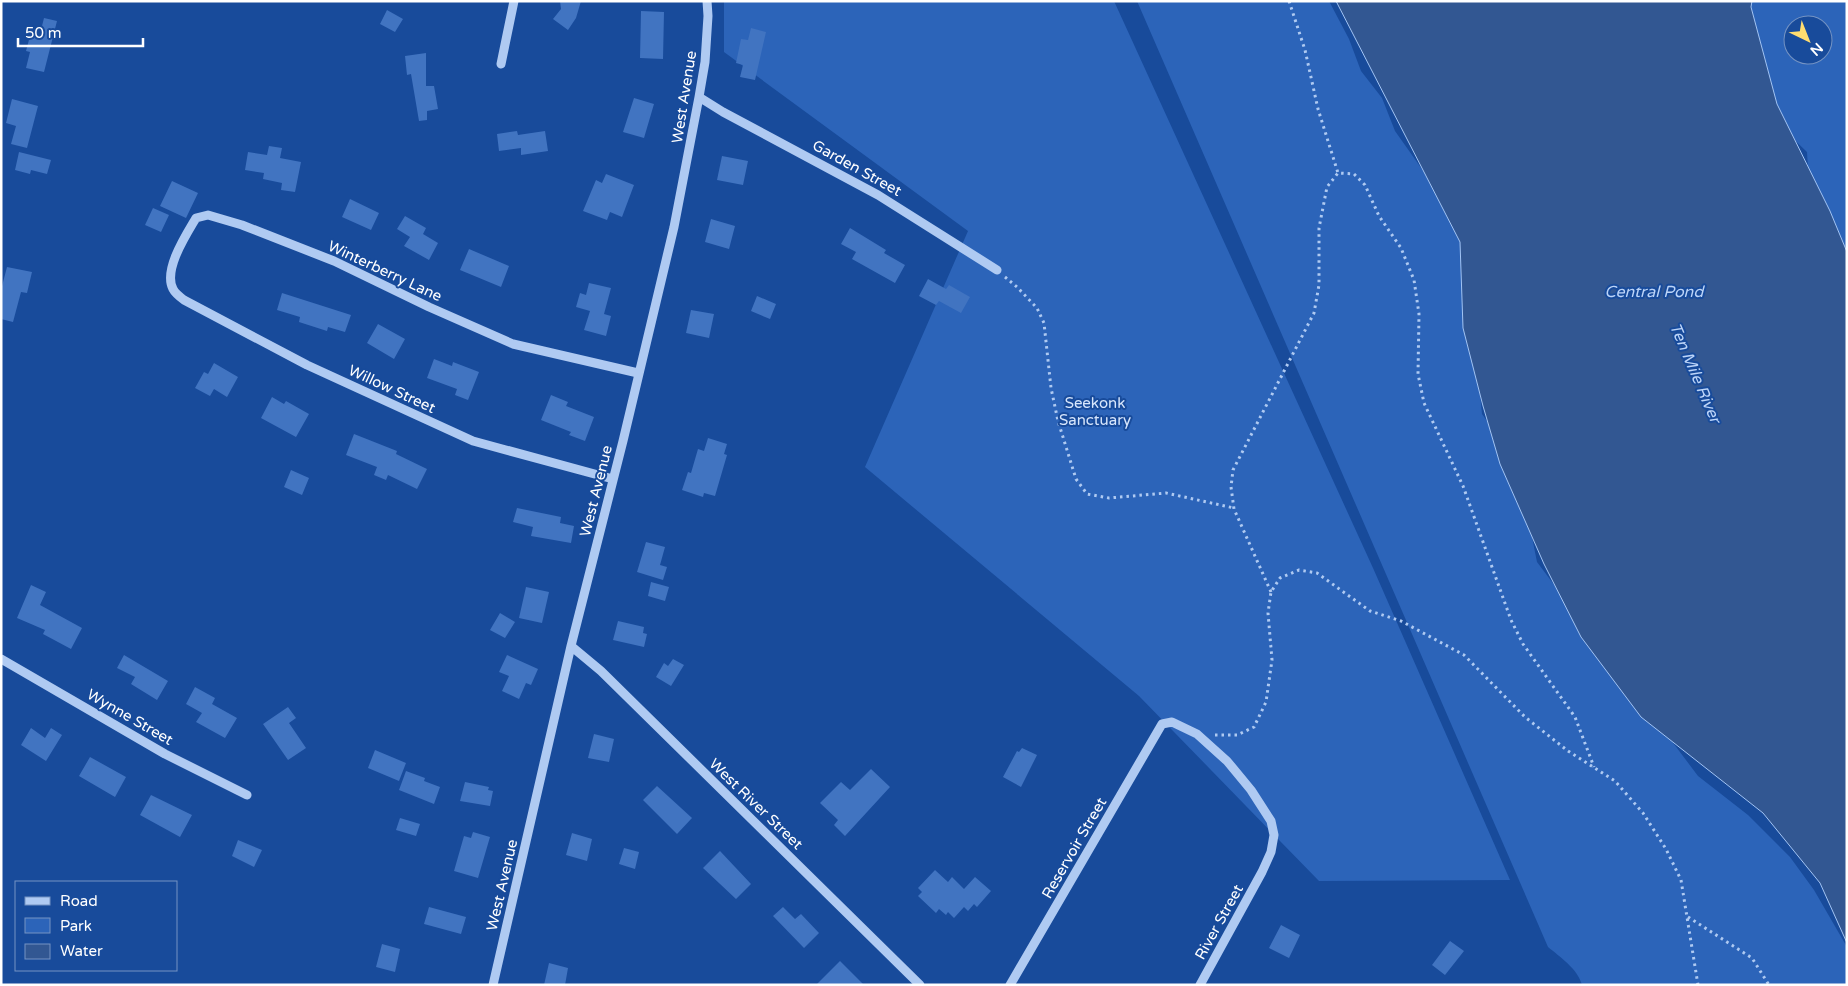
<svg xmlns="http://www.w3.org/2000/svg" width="1848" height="986" viewBox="0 0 1848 986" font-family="'Varela Round',sans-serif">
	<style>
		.green { fill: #2c64b9; fill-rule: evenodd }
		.water { fill: #325792; stroke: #a2c4f4 }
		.building { fill: #4174c1 }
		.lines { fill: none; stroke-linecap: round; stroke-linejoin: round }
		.path { stroke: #afcaf2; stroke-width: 3; stroke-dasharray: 2.5 4; stroke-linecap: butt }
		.minor { stroke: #afcaf2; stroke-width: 9 }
		.labels { text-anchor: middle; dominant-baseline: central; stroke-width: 4; stroke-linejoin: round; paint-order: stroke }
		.street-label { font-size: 15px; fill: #fff; stroke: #184b9b }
		.park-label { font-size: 15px; fill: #d7e6fc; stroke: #184b9b }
		.water-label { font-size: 16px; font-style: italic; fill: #bcd4f8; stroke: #184b9b }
	</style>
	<rect width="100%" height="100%" fill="#184b9b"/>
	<path class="green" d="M724 1H1114L1373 568 1510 880 1319 881 1139 696 865 467 968 231 724 52Z
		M1137 1H1329L1349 39 1361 71 1382 98 1395 131 1436 189 1466 249 1482 414 1499 438 1531 532 1537 562 1698 776 1748 815 1790 857 1814 890 1847 947V985H1582C1578 969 1560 957 1548 947Z
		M1738 1H1847V294L1809 185 1807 152 1780 126ZM1793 25H1823V55H1793Z"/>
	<path class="water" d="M1336 1H1752L1751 7 1777 104 1830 211 1847 252V943L1820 883 1763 813 1641 717 1581 637 1544 564 1500 464 1483 406 1463 328 1460 242Z"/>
	<path class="building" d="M560 1H581L576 18 568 30 553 19 561 9Z
		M387 10 403 19 395 32 380 24Z
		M641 11 664 12 663 59 640 58Z
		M44 18 57 21 44 72 26 68 30 52 26 51 30 36 39 38Z
		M751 28 766 32 755 80 740 77 743 65 736 63 741 39 748 40Z
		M426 53V86H434L438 109 427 111V120L419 121 411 74 407 75 405 56Z
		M634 98 654 104 644 138 623 132Z
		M12 99 38 106 27 148 11 144 16 126 6 123Z
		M517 131 518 135 545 131 548 151 521 155V148L499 151 497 134Z
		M269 146 282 148 280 158 301 162 295 192 281 190 282 183 263 179 264 173 245 170 248 152 267 155Z
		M19 152 51 160 47 174 31 170 30 174 15 170Z
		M722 156 748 161 743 185 717 180Z
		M606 174 634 185 622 217 610 212 607 220 583 211 596 180 602 183Z
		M172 181 198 193 186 218 160 206Z
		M350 199 379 213 371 230 342 217Z
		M153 208 169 215 161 232 145 225Z
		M405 216 426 228 423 234 438 243 429 260 404 246 410 237 397 229Z
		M711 219 735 226 729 249 705 242Z
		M850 228 886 250 884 253 905 265 895 283 852 259 856 252 841 244Z
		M469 249 509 266 501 287 460 270Z
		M7 267 32 272 27 293 21 292 13 322 1 319V290Z
		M928 279 946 289 949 285 970 297 961 313 939 301 936 305 919 296Z
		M589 283 611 288 604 314 611 316 606 336 584 330 590 311 576 307 580 293 586 295Z
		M282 293 351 315 345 332 328 327 327 331 299 322 300 317 277 310Z
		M757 296 776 304 770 319 751 311Z
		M691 310 714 314 709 338 686 333Z
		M378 324 405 339 394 359 367 343Z
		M434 359 452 366 453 362 479 372 468 400 455 395 457 389 427 378Z
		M214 363 238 377 227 397 214 389 210 396 195 388 204 372 208 374Z
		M551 395 568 402 566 406 594 417 585 441 569 435 571 432 541 420Z
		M272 397 284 404 286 401 309 414 296 437 261 418Z
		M354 434 397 451 396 454 427 469 417 489 388 475 386 480 374 475 377 467 346 455Z
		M708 438 727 444 724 454 727 455 715 496 704 493 703 497 682 490 688 472 691 473 698 449 704 451Z
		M291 470 309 478 302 495 284 487Z
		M517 508 561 517 560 523 574 526 571 543 531 536 533 527 513 522Z
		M646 542 665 547 660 565 667 567 663 580 637 572Z
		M651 582 669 587 665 601 648 596Z
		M31 585 46 592 40 605 82 628 71 649 43 634 45 630 17 618Z
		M526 587 549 592 542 623 519 618Z
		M500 613 515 622 505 638 490 630Z
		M618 621 644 627 643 633 647 634 644 647 613 640Z
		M124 655 168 681 157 700 131 684 135 677 117 668Z
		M507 655 538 669 531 685 526 683 519 699 502 691 509 676 499 672Z
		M673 659 684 665 671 686 656 677 664 663 668 666Z
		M195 687 215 698 212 704 237 718 225 738 196 722 202 713 186 704Z
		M288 707 296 718 289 723 306 748 288 760 263 724Z
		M31 728 45 738 51 728 62 735 46 761 21 745Z
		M594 734 614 739 609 762 588 758Z
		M1022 748 1037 755 1021 787 1003 777 1017 751 1019 752Z
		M375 750 406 763 399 781 368 768Z
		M90 757 126 777 115 797 79 776Z
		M871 769 890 787 845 836 834 825 838 820 820 803 841 782 850 790Z
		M406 771 425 778 424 781 440 787 434 804 399 790Z
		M465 782 489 787 488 790 493 791 490 806 460 801Z
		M657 786 692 818 677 834 643 800Z
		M151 795 192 815 180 837 140 815Z
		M400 818 420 824 416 836 396 830Z
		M473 832 490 837 478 878 454 871 464 836 471 838Z
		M572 833 592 839 587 861 566 855Z
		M238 840 262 850 254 867 232 856Z
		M624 848 639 852 635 869 619 864Z
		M720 851 751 884 736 899 703 868Z
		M935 870 948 882 952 877 964 889 975 877 991 891 977 907 974 904 968 911 964 907 954 918 948 912 946 915 939 909 936 913 918 896 922 892 918 888Z
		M429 907 466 917 461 934 424 924Z
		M783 907 795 919 801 914 819 933 804 948 773 916Z
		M1281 925 1300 935 1289 958 1269 948Z
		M1450 941 1464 951 1445 975 1432 965Z
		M382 944 400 949 395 972 376 967Z
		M840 961 864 985H816Z
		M549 963 568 968 565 985H544Z"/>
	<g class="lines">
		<path class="path" d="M1289 1 1305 50 1318 109 1338 173
			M1005 277 1017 287 1037 308 1044 323 1051 388 1058 421 1076 479 1087 494 1109 498 1166 493 1234 508
			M1271 592 1234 509 1231 487 1233 470 1314 313 1319 285V228L1327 187 1338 173 1354 174 1365 185 1379 216 1401 248 1414 280 1419 314 1418 374 1424 403 1463 486 1511 620 1523 644 1575 717 1594 767
			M1215 735H1237L1254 727 1266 702 1272 660 1268 613 1271 592 1280 578 1299 570 1317 573 1370 611 1401 621 1464 655 1525 717 1568 751 1615 781 1643 813 1666 849 1681 880 1698 985
			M1688 917 1752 958 1769 985"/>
		<path class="minor" d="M501 64 514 1
			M699 97 723 112 878 195 997 270
			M613 479 473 441 307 365 184 300C180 297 175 293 173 289 163 270 186 235 196 218L208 215 242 225 334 261 429 307 513 344 638 373
			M571 646 601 671 920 985
			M1 659 165 754 247 795
			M493 985 571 646 623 441 674 227 699 97 705 62 708 16 707 1
			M1010 985 1162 724 1172 722 1197 734 1227 761 1251 790 1271 821 1274 835 1271 852 1262 872 1200 985"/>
	</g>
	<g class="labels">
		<g class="street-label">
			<text transform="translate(684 97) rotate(-81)">West Avenue</text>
			<text transform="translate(857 168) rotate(29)">Garden Street</text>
			<text transform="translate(385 271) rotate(25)">Winterberry Lane</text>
			<text transform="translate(392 389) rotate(25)">Willow Street</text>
			<text transform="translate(596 491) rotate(-76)">West Avenue</text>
			<text transform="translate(130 717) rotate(30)">Wynne Street</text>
			<text transform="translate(756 804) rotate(44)">West River Street</text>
			<text transform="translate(1074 848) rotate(-60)">Reservoir Street</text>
			<text transform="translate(502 885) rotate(-77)">West Avenue</text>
			<text transform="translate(1219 922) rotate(-61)">River Street</text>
		</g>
		<g class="park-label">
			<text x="1095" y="403">Seekonk<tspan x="1095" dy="17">Sanctuary</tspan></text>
		</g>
		<g class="water-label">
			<text x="1654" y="292">Central Pond</text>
			<text transform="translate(1695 373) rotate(67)">Ten Mile River</text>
		</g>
	</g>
	<rect width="1848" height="986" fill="none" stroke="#ffffff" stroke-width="5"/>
	<rect x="15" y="881" width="162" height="90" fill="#184b9b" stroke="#7493c3"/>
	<rect x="25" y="897" width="25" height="8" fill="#afcaf2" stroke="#7493c3"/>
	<text x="60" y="906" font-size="15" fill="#ffffff">Road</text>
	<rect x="25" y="918" width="25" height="15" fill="#2c64b9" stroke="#7493c3"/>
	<text x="60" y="931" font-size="15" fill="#ffffff">Park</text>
	<rect x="25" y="944" width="25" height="15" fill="#325792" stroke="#7493c3"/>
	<text x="60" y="956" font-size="15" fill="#ffffff">Water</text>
	<g transform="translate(1808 40) rotate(137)"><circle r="24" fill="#184b9b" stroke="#7493c3"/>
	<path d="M0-4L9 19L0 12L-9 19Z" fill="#ffdd70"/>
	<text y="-8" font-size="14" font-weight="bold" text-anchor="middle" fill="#ffffff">N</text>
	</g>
	<path d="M18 38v8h125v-8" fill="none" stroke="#ffffff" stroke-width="2.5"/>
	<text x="25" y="38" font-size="15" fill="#ffffff" stroke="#184b9b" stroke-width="4" paint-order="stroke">50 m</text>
</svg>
